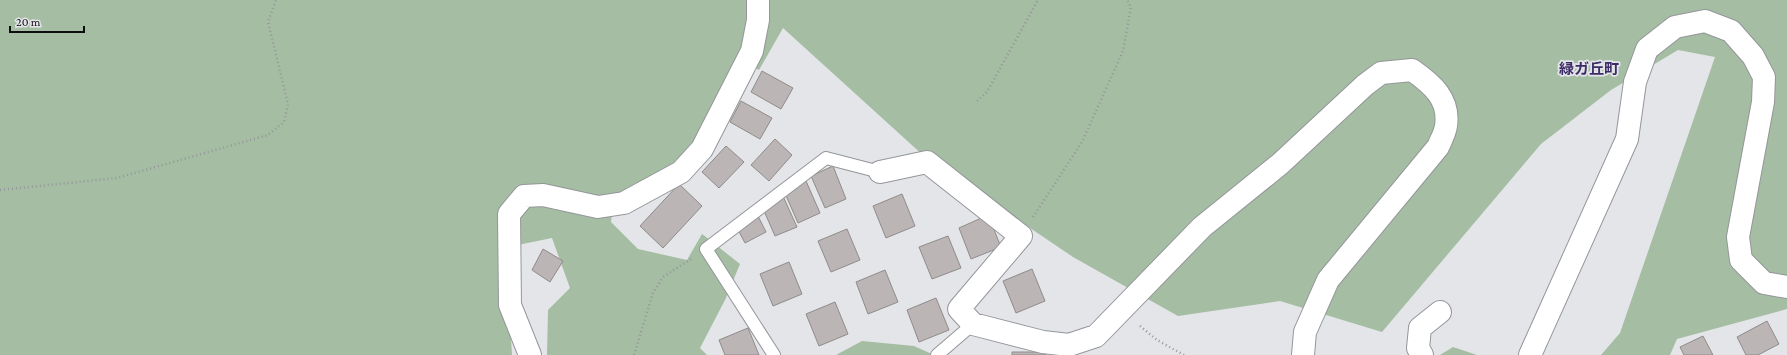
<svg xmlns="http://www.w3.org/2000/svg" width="1787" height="355" viewBox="0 0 1787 355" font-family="'Crimson Pro','Noto Sans JP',serif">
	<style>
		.green { fill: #a5bda3 }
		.building { fill: #bbb6b5; stroke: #908b8a }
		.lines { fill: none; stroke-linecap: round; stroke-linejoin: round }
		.lane-casing { stroke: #94969a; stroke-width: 14 }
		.street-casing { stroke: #94969a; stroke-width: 24 }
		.path { stroke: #95969a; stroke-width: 2.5; stroke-dasharray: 1 3; stroke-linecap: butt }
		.lane { stroke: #fff; stroke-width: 12 }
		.street { stroke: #fff; stroke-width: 22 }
		.labels { text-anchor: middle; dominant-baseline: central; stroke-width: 3.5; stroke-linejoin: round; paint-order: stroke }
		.quarter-label { font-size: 15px; font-weight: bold; fill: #3d2c67; stroke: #e3e5e9 }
	</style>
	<rect width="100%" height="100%" fill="#e3e5e9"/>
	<path class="green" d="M0 0H1787V309L1677 339 1670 355H1601L1620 333 1715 57 1678 50 1611 90 1541 144 1382 332 1280 301 1178 316 1073 257 925 157 783 28 759 70 746 63 688 164 613 207 611 222 638 249 687 260 702 234 740 264 725 300 700 348 707 355H547L548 310 570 288 552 238 503 248 508 291 512 355H0Z
		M862 341 914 346 934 355H836Z
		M1453 347 1477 355H1440Z"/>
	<path class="building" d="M762 71 793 88 781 109 751 92Z
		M741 101 772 118 760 139 730 122Z
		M775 139 792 155 769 181 751 165Z
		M726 146 744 162 719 188 702 172Z
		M833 166 846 199 825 208 811 176Z
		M806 181 820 213 798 223 784 191Z
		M679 184 702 206 663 248 640 226Z
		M782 194 797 227 775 236 761 204Z
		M902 194 915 226 886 238 873 206Z
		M757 214 766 232 745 243 735 224Z
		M988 215 1001 247 971 259 959 228Z
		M847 229 860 260 831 272 818 241Z
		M948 236 961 268 932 279 919 247Z
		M543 249 563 261 550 282 532 270Z
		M789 262 802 294 773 306 760 274Z
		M1032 269 1045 301 1016 313 1003 281Z
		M885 270 898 302 868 314 856 282Z
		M936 298 949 330 919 342 907 310Z
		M835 302 848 334 819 346 806 314Z
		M1767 321 1779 344 1758 355H1746L1737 337Z
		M748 328 759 355H725L719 340Z
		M1703 336 1713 355H1684L1680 347Z
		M1012 352H1046V355H1012Z"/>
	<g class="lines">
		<g class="lane-casing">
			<path id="lane" d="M774 355 706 249 826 158 880 172
				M937 355 973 324"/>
		</g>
		<g class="street-casing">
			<path id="street" d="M880 172 927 162 1021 236 959 309 973 324 1043 342 1069 345 1096 336 1202 227 1280 164 1365 85 1381 73 1412 70C1432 84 1450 99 1446 126 1445 133 1441 140 1438 147L1328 280 1305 332 1303 355
				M530 355 510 305 509 214 524 196 543 195 598 207 624 203 681 172 702 149 752 51 758 20V0
				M1422 355 1418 348 1420 328 1440 312
				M1530 355 1627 139 1635 82 1647 49 1675 27 1705 21 1731 31 1753 56 1764 77 1763 102 1738 237 1741 260 1764 283 1787 287"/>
		</g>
		<path class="path" d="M977 101 987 92 1038 0
			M0 190 117 178 268 135 284 122 288 104 268 22 276 0
			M1033 217 1082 142 1123 51 1131 7 1127 0
			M1140 326 1157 340 1184 355
			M634 355 653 293 663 277 691 259"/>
		<use href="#lane" class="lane"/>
		<use href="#street" class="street"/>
	</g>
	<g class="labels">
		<g class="quarter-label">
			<text x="1589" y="69">緑ガ丘町</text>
		</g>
	</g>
	<path d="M10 26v6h74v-6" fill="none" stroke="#0d0d0f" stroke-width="2"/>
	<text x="16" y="26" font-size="12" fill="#0d0d0f" stroke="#e3e5e9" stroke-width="3" paint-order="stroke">20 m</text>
</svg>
